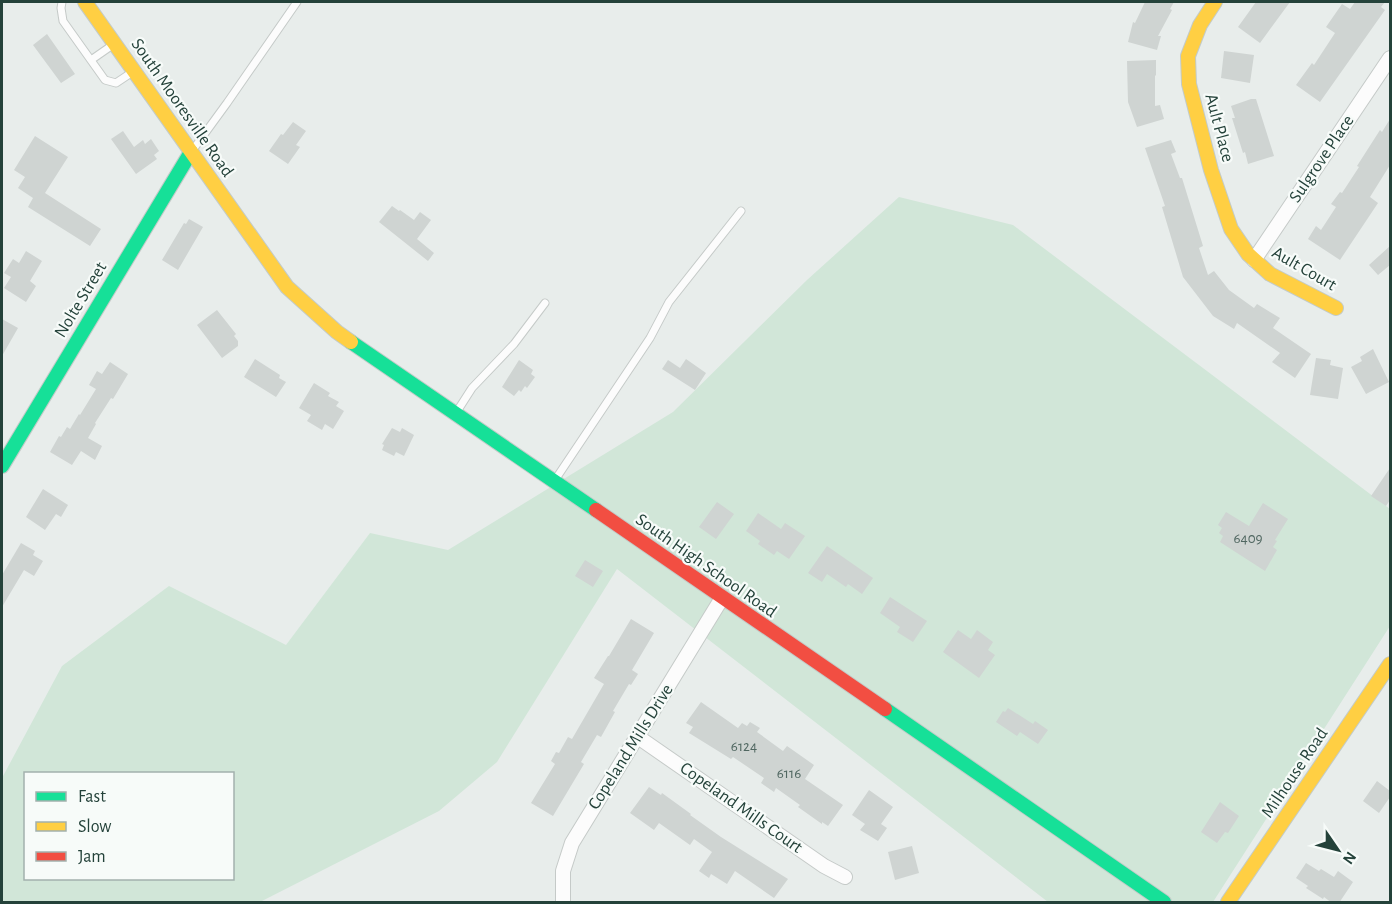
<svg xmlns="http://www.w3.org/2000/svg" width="1392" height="904" viewBox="0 0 1392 904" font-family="'Alegreya Sans',sans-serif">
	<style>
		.green { fill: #d1e6d8; fill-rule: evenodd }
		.building { fill: #cfd4d2 }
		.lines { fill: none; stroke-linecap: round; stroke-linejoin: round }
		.lane-casing { stroke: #c5cac8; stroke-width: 9 }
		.street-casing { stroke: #c5cac8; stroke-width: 16 }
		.fast-casing { stroke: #c3cbc8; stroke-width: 16 }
		.slow-casing { stroke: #c3cbc8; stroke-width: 16 }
		.jam-casing { stroke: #c3cbc8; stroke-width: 16 }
		.lane { stroke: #fcfcfc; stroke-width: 7 }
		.street { stroke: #fcfcfc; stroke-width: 14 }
		.fast { stroke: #16e098; stroke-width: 14 }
		.slow { stroke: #ffcf43; stroke-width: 14 }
		.jam { stroke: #f24e42; stroke-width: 14 }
		.labels { text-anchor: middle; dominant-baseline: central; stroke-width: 4.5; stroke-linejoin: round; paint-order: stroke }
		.number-label { font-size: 15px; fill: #506761 }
		.street-label { font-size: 18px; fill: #24423a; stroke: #f7fbf9 }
	</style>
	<rect width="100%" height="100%" fill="#e8edeb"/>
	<path class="green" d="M899 197 1013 225 1390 509V626L1213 902H1048L617 569 497 762 439 811 260 902H2V778L62 666 169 586 286 645 370 533 448 550 673 412 807 280ZM26 774H232V878H26Z"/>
	<path class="building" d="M1145 2H1174L1170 9 1172 10 1158 36H1161L1157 50 1128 42 1133 22 1135 23Z
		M1256 2H1290L1260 43 1238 27Z
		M1355 2H1385L1381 7 1385 10 1320 102 1296 85 1312 63 1314 65 1335 33 1326 27 1342 4 1350 9Z
		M47 34 75 74 61 83 33 45Z
		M1224 51 1254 55 1250 83 1221 78Z
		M1156 60V75L1155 76V106L1160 105 1164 119 1137 127 1128 102 1127 61Z
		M1251 99H1256L1274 156 1248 164 1245 152 1243 153 1232 118H1235L1231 106Z
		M1390 119V165L1370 197 1378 203 1340 260 1308 239 1316 226 1321 230 1336 207 1331 204 1340 192 1342 193 1359 167 1357 166 1380 130 1382 132Z
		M293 122 306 131 296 145 300 147 288 164 269 151 281 134 283 135Z
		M123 131 134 147 143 140 145 144 151 139 159 151 154 155 157 159 136 174 111 139Z
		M35 136 68 157 45 193 101 229 90 246 28 207 33 198 18 188 25 177 14 170Z
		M1171 140 1176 152 1171 154 1180 178H1182L1203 246 1199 248 1208 275 1214 271 1229 290 1254 308 1257 304 1280 318 1273 328 1311 354 1295 378 1272 362 1280 353 1237 323 1234 329 1213 316 1183 277 1162 207 1165 206 1145 148Z
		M392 206 399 211 400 210 414 220 420 212 431 220 417 239 434 253 428 261 379 222Z
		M189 219 203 227 178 270 162 260 184 223 186 224Z
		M1390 246V265L1378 275 1369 265Z
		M26 251 42 261 30 281 36 286 26 302 4 288 11 277 4 273 13 259 19 263Z
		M217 310 236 334 234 336 238 341V346L222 358 197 325Z
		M2 319 18 328 2 356Z
		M1373 349 1389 382 1366 394 1351 367 1362 361 1360 357Z
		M1316 358 1331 360 1330 365 1343 368 1338 399 1310 395Z
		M255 359 280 375 279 378 286 382 276 397 244 377Z
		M686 359 706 373 695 390 662 369 668 360 680 368Z
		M519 360 533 370 531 374 535 377 527 388 525 386 521 392 519 390 514 396 502 387Z
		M110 362 128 374 113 399 111 398 95 423 96 424 88 438 102 446 95 460 81 451 72 465 50 452 59 436 61 437 67 427 70 429 79 414 80 415 96 389 89 385 97 371 102 374Z
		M314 383 330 393 328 396 339 402 336 406 344 411 333 429 325 424 322 430 307 421 311 415 299 408Z
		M392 428 400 432 402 428 414 435 404 456 396 452 394 456 382 450 384 445 382 444Z
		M1390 468V500L1386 506 1371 496Z
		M43 489 68 505 61 517 56 514 45 530 26 517Z
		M717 502 734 514 716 539 699 527Z
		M1263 503 1288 519 1275 540 1277 541 1273 547 1277 550 1265 571 1220 542 1223 536 1219 533 1222 528 1218 525 1226 512 1249 526Z
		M758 513 781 529 785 523 805 536 789 559 777 551 774 555 758 544 760 541 746 531Z
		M21 543 35 551 33 555 43 561 34 576 24 570 2 607V575Z
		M827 546 873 578 862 594 848 584 846 587 827 574 822 582 808 573Z
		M585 560 603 571 593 587 575 576Z
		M890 597 927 621 913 642 897 632 900 627 880 613Z
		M631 619 654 633 632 670 638 674 631 685 629 684 613 711 615 712 601 737 597 735 581 762 584 764 553 816 531 803 555 764 551 761 556 752 559 753 568 737 572 739 604 684 594 678 608 656H609Z
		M958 630 971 639 977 630 993 642 988 650 995 655 979 678 943 652Z
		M701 702 738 728 742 723 747 726 750 722 760 728 757 732 783 751 787 746 814 765 805 779 843 805 828 826 822 822V824L798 807 800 805 776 788 774 792 761 783 764 778 733 757 731 759 689 733 693 727 686 723Z
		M1008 708 1033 724 1035 721 1048 730 1038 744 1020 732 1017 736 996 722 1003 711 1005 712Z
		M1377 781 1390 791V797L1379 813 1363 801Z
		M649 787 661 795 662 793 691 814 690 815 721 837 788 879 774 898 735 871 727 884 711 874 709 878 699 871 712 852 694 839 690 845 659 823 654 830 630 813Z
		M869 790 893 807 881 824 887 828 878 841 860 830 865 824 852 815Z
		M1220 802 1239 816 1228 833 1225 832 1217 843 1201 832Z
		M912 846 919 873 895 880 888 852Z
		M1306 863 1319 871 1321 869 1334 877 1338 871 1353 882 1339 903H1332L1324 897 1323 899 1306 888 1308 886 1296 878Z"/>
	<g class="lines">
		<g class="lane-casing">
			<path id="lane" d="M62 2 61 8 63 21 105 80 116 83 134 71
				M91 60 114 44
				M192 151 227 103 297 2
				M456 413 472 388 514 344 545 303
				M555 480 650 338 669 302 741 211"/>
		</g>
		<g class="street-casing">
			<path id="street" d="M1254 260 1390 58
				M638 737 824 866 845 877
				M563 902V871L572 843 722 598"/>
		</g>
		<g class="fast-casing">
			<path id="fast" d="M351 342 596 510
				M2 466 191 152
				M885 709 1164 902"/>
		</g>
		<g class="slow-casing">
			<path id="slow" d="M85 2 287 287 337 332 351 342
				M1215 2 1200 25 1188 56 1189 84 1211 170 1231 229 1248 254 1270 274 1336 308
				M1228 902 1390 664"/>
		</g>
		<g class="jam-casing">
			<path id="jam" d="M596 510 885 709"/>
		</g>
		<use href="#lane" class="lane"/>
		<use href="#street" class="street"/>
		<use href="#fast" class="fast"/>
		<use href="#slow" class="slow"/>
		<use href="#jam" class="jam"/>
	</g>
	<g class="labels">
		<g class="number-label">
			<text x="1248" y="538">6409</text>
			<text x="744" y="746">6124</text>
			<text x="789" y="773">6116</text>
		</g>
		<g class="street-label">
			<text transform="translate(182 108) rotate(55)">South Mooresville Road</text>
			<text transform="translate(1219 128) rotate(75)">Ault Place</text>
			<text transform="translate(1322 159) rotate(-56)">Sulgrove Place</text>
			<text transform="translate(1304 269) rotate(30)">Ault Court</text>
			<text transform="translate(81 300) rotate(-59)">Nolte Street</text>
			<text transform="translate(706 566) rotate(35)">South High School Road</text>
			<text transform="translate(631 747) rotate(-58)">Copeland Mills Drive</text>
			<text transform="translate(1295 773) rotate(-56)">Milhouse Road</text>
			<text transform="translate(741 808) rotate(35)">Copeland Mills Court</text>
		</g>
	</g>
	<rect width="1392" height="904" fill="none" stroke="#24423a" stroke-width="6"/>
	<rect x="24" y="772" width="210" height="108" fill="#f7fbf9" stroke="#a3b1ad" stroke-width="1.5"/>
	<rect x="36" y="792" width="30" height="9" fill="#16e098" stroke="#a3b1ad" stroke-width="1.5"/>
	<text x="78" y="802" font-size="18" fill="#24423a">Fast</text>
	<rect x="36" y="822" width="30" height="9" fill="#ffcf43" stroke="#a3b1ad" stroke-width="1.5"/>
	<text x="78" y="832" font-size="18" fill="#24423a">Slow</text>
	<rect x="36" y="852" width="30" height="9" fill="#f24e42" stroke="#a3b1ad" stroke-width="1.5"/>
	<text x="78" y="862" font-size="18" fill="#24423a">Jam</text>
	<g transform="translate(1338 850) rotate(125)" stroke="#f7fbf9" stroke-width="4.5" paint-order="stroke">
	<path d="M0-4.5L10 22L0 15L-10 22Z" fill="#24423a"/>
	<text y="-9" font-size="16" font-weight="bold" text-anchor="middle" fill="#24423a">N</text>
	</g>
</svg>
